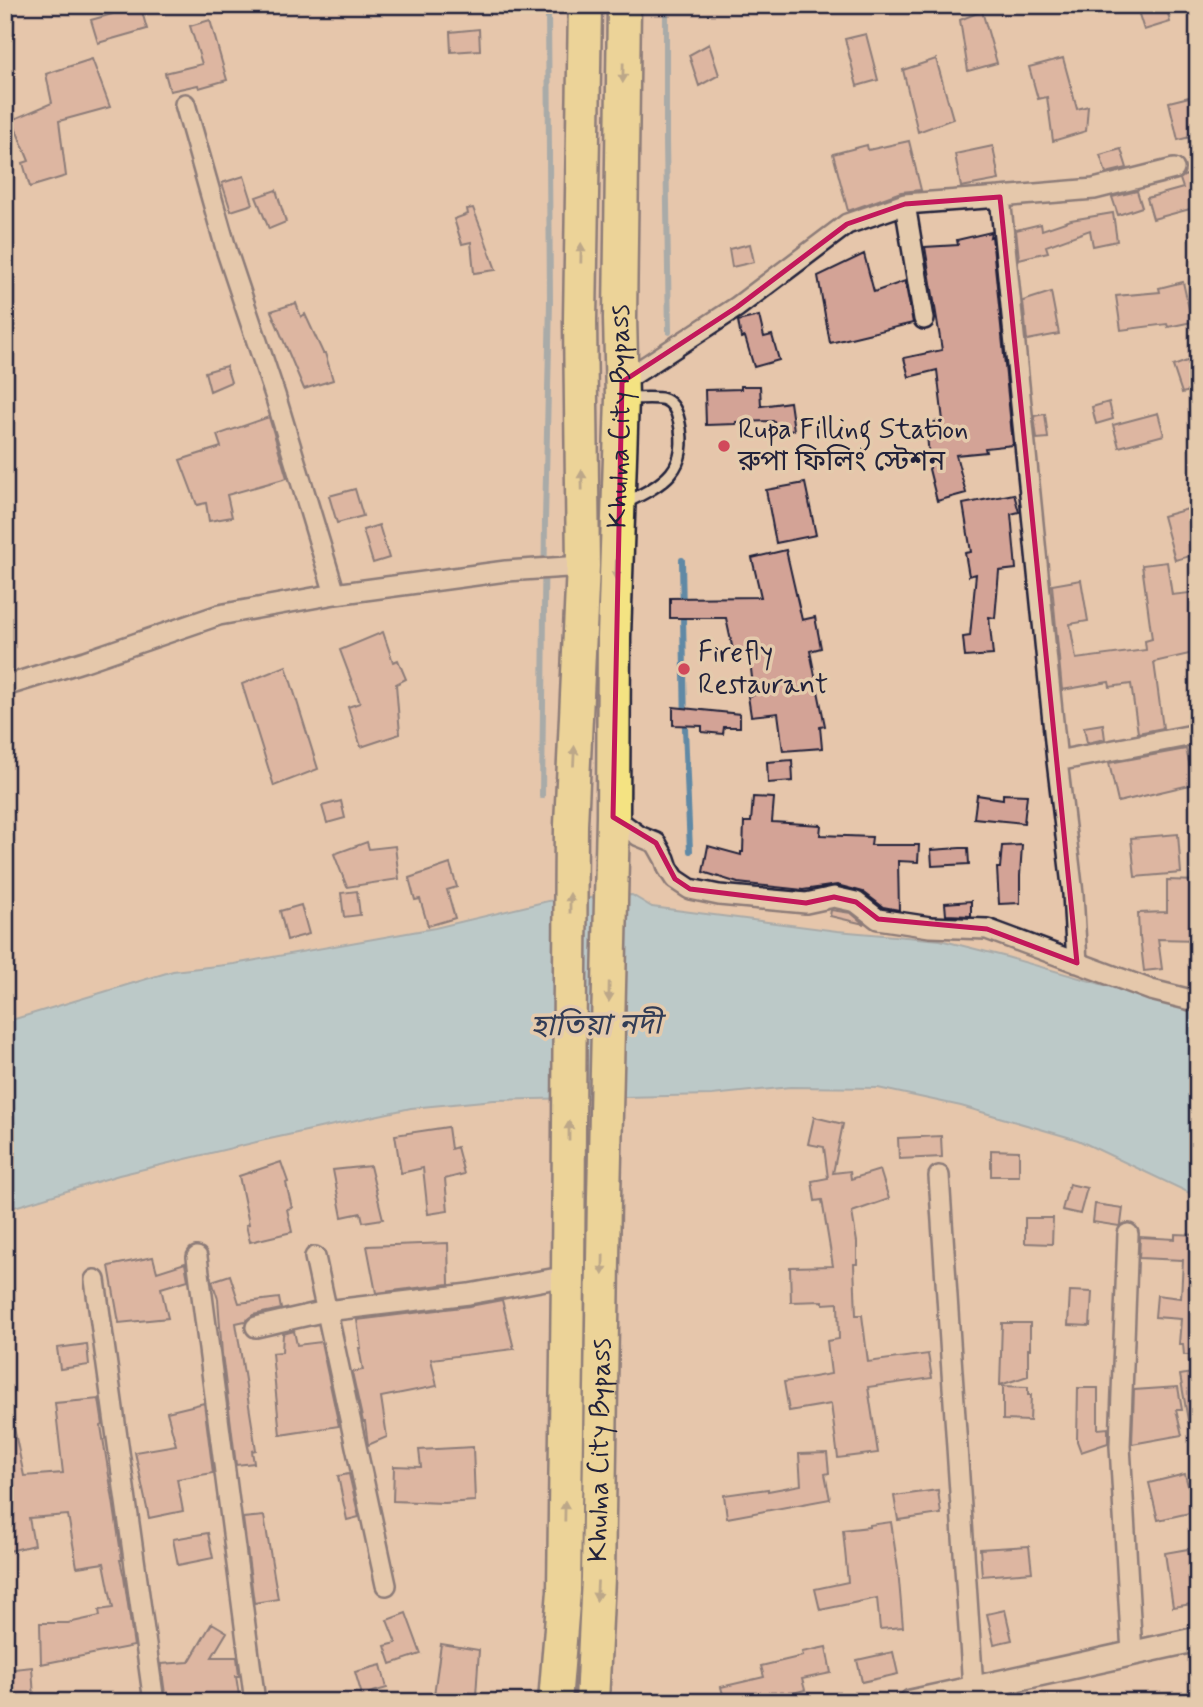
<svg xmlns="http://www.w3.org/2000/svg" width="1203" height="1707" viewBox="0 0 1203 1707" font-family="Mynerve,'Noto Sans Bengali',sans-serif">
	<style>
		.water { fill: #8bcdec; stroke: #6189a5; stroke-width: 2 }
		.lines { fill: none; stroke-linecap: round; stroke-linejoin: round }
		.stream { stroke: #6189a5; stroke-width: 6 }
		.building { fill: #d3a396; stroke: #22223b; stroke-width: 2 }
		.service-casing { stroke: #22223b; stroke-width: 15 }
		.minor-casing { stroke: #22223b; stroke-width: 24 }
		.tertiary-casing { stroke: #22223b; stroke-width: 28 }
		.trunk-casing { stroke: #22223b; stroke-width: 37 }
		.service { stroke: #e4caac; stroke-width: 10 }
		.minor { stroke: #e4caac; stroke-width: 19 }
		.tertiary { stroke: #e4caac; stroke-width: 23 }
		.trunk { stroke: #f4e382; stroke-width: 32 }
		.oneway { fill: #8b825e }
		.marked { fill: none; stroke: #c2185b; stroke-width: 5; stroke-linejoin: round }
		.poi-dot { fill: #d1495b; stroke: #e4caac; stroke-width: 2.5 }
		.labels { text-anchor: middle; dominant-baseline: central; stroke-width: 7; stroke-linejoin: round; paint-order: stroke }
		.street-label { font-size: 28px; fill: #22223b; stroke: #e4caac }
		.poi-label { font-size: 28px; fill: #22223b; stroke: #e4caac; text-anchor: start }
		.water-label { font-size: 30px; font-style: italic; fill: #323c56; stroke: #e4caac }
	</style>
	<rect width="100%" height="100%" fill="#e6c6ab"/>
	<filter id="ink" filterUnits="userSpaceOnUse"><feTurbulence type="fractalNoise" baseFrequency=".0143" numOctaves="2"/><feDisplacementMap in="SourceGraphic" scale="14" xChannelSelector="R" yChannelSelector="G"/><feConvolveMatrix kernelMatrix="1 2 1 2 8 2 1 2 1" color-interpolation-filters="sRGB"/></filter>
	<g filter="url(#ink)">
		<path class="water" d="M632 895 652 907 837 931 940 940 1003 956 1198 1012V1197L1078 1140 961 1106 878 1088 790 1087 712 1095 494 1100 411 1108 265 1140 119 1175 5 1210V1022L173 971 234 964 435 928 548 901Z"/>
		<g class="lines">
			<path class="stream" d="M666 5V141L669 332
				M682 560 685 728 690 851
				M542 796 545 520 550 302 548 5"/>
		</g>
		<path class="building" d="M109 5H140L147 29 98 43 91 20 112 14Z
			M1136 5H1166L1170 22 1144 30Z
			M982 11 997 63 968 71 960 20Z
			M210 20 227 80 199 88 198 85 170 91 165 73 202 64 190 26Z
			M479 29 480 50 451 52 450 32Z
			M866 34 878 80 857 86 845 39Z
			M709 44 719 75 699 86 689 55Z
			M1063 58 1077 109 1088 106 1086 131 1053 141 1047 97 1038 99 1029 67Z
			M92 59 110 107 59 121 66 176 30 187 23 163 29 161 12 120 52 103 46 74Z
			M936 59 953 119 918 132 903 70Z
			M1189 97 1198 135 1178 140 1169 102Z
			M909 141 921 190 901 192 848 211 833 154 867 145 868 150Z
			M993 146 999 180 961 187 955 154Z
			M1121 149 1127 168 1106 173 1100 155Z
			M1198 171V222L1194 223 1190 209 1153 219 1147 198 1183 188 1180 179 1184 176Z
			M244 176 253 204 231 211 222 183Z
			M276 190 286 222 269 229 256 197Z
			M1137 191 1142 207 1118 215 1112 197Z
			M473 208 482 231 496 270 474 273 471 242 462 244 454 219 468 214 467 209Z
			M1113 213 1117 241 1093 246 1090 230 1046 246 1048 252 1019 259 1016 230 1041 224 1042 230 1071 220Z
			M991 232 990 237 992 236 1013 445 985 448 986 452 956 455 966 493 937 501 929 469 930 468 926 423 943 421 937 370 909 377 904 358 942 350 925 247 958 245 957 240Z
			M750 244 754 262 732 267 729 249Z
			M864 254 874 292 905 281 913 323 830 343 818 276Z
			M1183 282 1192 322 1168 327 1167 324 1121 330 1116 296 1160 292 1159 288Z
			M1051 292 1059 334 1027 340 1023 301Z
			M296 303 301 317 305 314 323 353H325L333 380 304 389 271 311Z
			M759 316 764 337 772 335 779 360 754 367 745 337 741 338 738 321Z
			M1198 357V389L1182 393 1173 366Z
			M226 366 231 382 210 391 205 372Z
			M741 386H760L761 406 790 402 794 430 776 433 774 421 736 422V424L706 425 705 390 741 389Z
			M1109 402 1113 419 1096 424 1092 407Z
			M1158 413 1164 435 1119 447 1113 425Z
			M1045 414 1048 438 1037 439 1034 416Z
			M269 417 287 478 227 495 232 517 209 521 206 503 197 505 180 460 221 447 217 435Z
			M805 483 816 535 776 543 766 490Z
			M355 489 363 516 337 523 329 496Z
			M1014 494 1019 512 1011 514 1016 569 999 571 995 618 989 617 993 655 965 657 963 637 970 636 976 574 969 576 965 553 971 552 963 504Z
			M1195 507 1198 517V554L1175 560 1163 516Z
			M379 525 389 558 373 563 363 530Z
			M786 550 802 620 815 617 821 648 810 651 825 726 820 727 822 748 783 751 778 713 751 716 748 696 754 695 749 652 734 655 726 618H670V598L761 597 752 558Z
			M1167 562 1172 595 1198 592V652L1154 662 1163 728 1138 733 1131 684 1110 687 1109 682 1062 690 1052 585 1081 580 1088 621 1070 624 1076 659 1146 650 1145 641 1152 639 1142 565Z
			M383 632 393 662 398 660 406 679 396 684 400 734 361 747 348 707 360 703 340 650Z
			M286 666 318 769 274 786 242 684Z
			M673 707 740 714V727H724L723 734 702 732V726L673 725Z
			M1103 724 1105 739 1087 743 1084 727Z
			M1186 749 1194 784 1118 802 1109 763Z
			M792 760 793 781 768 783 767 762Z
			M1003 794 1027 795 1024 823 974 818 977 795 1003 799Z
			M753 797 774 798 772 822 821 825 820 835 872 837 871 845H919L918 862 898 861 899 910 883 907 863 892 837 885 803 890 738 883 703 872 708 846 741 855V852H743L744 822H751Z
			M341 801 345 818 327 823 322 806Z
			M1178 834 1181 873 1135 877 1131 838Z
			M367 842 369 849 395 846 399 879 347 887 334 854Z
			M1022 845 1020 876V903L999 904 997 868H1000L1002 846Z
			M960 848H968L969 864 932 866 931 850Z
			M450 864 457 887 447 890 455 918 428 926 420 899 415 900 409 878Z
			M1167 880 1198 881V940L1158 939 1162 969 1144 971 1140 937H1139L1138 913 1167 912Z
			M357 891 360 915 344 917 341 893Z
			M971 901V916L946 915 945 903Z
			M301 905 309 934 287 940 280 911Z
			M831 910 851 913 864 924 830 916Z
			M814 1117 843 1124 833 1173 850 1171 851 1179 880 1170 889 1199 852 1212 857 1242V1264H854L856 1315H862L868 1362 928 1354 932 1378 868 1387 878 1453 838 1458 831 1404 789 1411 784 1382 831 1374 827 1341 839 1339 838 1303 823 1304V1301L791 1302 790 1267 833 1266 822 1200 815 1201 812 1181 828 1178 824 1147 808 1144Z
			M448 1127 451 1149 457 1147 464 1174 445 1179 448 1211 428 1214 423 1168 401 1173 395 1135Z
			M941 1136 942 1157 899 1159 898 1138Z
			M991 1150 1019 1151V1176H991Z
			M281 1162 288 1182 286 1183 292 1208 287 1209 292 1232 250 1242 246 1225 249 1224 239 1176Z
			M370 1166 383 1219 363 1222 361 1213 342 1217 333 1170Z
			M1069 1184 1087 1188 1080 1214 1062 1210Z
			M1095 1204 1123 1208 1121 1224 1119 1226 1093 1222Z
			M1025 1218H1053L1052 1244 1025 1243Z
			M1175 1234 1198 1235V1300L1193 1355H1184L1183 1344H1179L1181 1319 1155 1317 1157 1295 1181 1298 1183 1260 1139 1258 1140 1237 1175 1239Z
			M448 1243 449 1284 376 1293 367 1246Z
			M153 1257 157 1272 185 1263 188 1280 161 1288 168 1318 119 1323 109 1266Z
			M230 1275 239 1303 279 1298 281 1309 253 1315 245 1321 236 1323 256 1450 252 1451 254 1463 236 1465 222 1354 218 1299 212 1281Z
			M1070 1291 1092 1292 1090 1326 1068 1325Z
			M502 1300 514 1349 431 1359 437 1386 381 1397 387 1437 368 1445 365 1422H363L352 1372 363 1370 359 1348H361L357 1320 470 1306Z
			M1002 1323H1030V1349H1028V1376L1000 1385Z
			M294 1331 297 1345 321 1342 339 1426 280 1435 272 1353 282 1352 283 1334Z
			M87 1344 89 1365 60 1369 57 1348Z
			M1198 1372V1425L1189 1426 1180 1375Z
			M1003 1386 1028 1387V1395H1031L1030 1421 1003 1420Z
			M1178 1387 1182 1410H1176L1182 1435 1132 1444 1134 1390Z
			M1078 1388H1098V1429L1108 1428V1443L1081 1452 1077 1441Z
			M99 1399 103 1425 101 1426 113 1500 122 1560H120L124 1577 134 1646 41 1664 40 1623H68L100 1616 99 1610 113 1608 104 1563 77 1567 68 1515 29 1518 34 1545 5 1552V1424L13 1423 24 1476 63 1473 55 1403Z
			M204 1403 213 1473 177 1479 183 1511 149 1518 135 1452 176 1445 167 1412Z
			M473 1447 475 1501 444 1503 393 1501 394 1466 421 1467 419 1450Z
			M827 1453 829 1473 825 1474 830 1499 727 1518 724 1495 768 1489V1491L801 1485 799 1454Z
			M349 1474 359 1517 347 1520 338 1476Z
			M1185 1474 1188 1486 1198 1485V1506L1193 1507 1194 1512 1158 1520 1149 1483Z
			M938 1490 941 1514 898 1520 894 1496Z
			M264 1516 278 1599 254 1603 243 1518Z
			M891 1522 898 1569 903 1627 880 1629 877 1598 820 1610 815 1589 848 1582 843 1530 869 1527V1525Z
			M208 1533 213 1558 178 1565 173 1539Z
			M1029 1546 1032 1572 982 1576 980 1549Z
			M1188 1549 1189 1556 1198 1554V1603L1173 1607 1165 1553Z
			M1005 1610 1012 1640 994 1644 987 1614Z
			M406 1613 421 1654 391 1664 385 1646 396 1643 387 1620Z
			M212 1623 227 1632 212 1657H237L239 1676H236L240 1702H201V1700L166 1702 161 1664 189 1662Z
			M441 1644 479 1650 476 1696 455 1700V1702H433Z
			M826 1647 831 1673 802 1679 805 1690 756 1702H725L721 1687 764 1677 761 1666 803 1656 802 1652Z
			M893 1652 898 1674 862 1682 857 1660Z
			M381 1665 387 1688 362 1695 355 1672Z
			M32 1667 34 1698 5 1700V1670Z"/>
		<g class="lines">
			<g class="service-casing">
				<path id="service" d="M624 398C633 399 656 397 663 399 673 402 677 412 679 421 690 470 665 483 625 503"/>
			</g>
			<g class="minor-casing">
				<path id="minor" d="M185 104 227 252 275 395 335 594
					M1000 197 1094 189 1174 169
					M905 204 924 319
					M622 382 737 307 847 224 905 204 1000 197 1057 761 1198 734
					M5 686 85 661 219 615 335 594 506 571 583 566
					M1057 761 1073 894 1077 963
					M613 817 639 836 656 843 665 859 668 868 675 879 690 889 719 895 806 903 834 897 856 902 878 919 930 927 987 929 1151 990 1191 1000
					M939 1176 973 1688
					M1128 1234 1120 1446 1132 1653
					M197 1257 255 1702
					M315 1257 386 1585
					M95 1280 154 1702
					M256 1327 326 1311 469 1294 568 1276"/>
			</g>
			<g class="tertiary-casing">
				<path id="tertiary" d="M911 1702 1198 1639"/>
			</g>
			<g class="trunk-casing">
				<g id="trunk">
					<path d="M555 1702 564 1591 568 1276 571 825 583 566 580 321 585 5"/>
					<path id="s1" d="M592 1702 598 1578 604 1197 613 817 614 637 622 398 620 318 624 5"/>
				</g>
			</g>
			<use href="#service" class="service"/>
			<use href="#minor" class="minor"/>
			<use href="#tertiary" class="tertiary"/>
			<use href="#trunk" class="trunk"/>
		</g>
		<defs><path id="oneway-solid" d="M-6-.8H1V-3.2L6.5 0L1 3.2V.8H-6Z" transform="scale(1.75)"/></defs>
		<g class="oneway">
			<use href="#oneway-solid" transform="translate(623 73) rotate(91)"/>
			<use href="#oneway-solid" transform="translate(581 253) rotate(-89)"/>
			<use href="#oneway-solid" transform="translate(582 480) rotate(-91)"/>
			<use href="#oneway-solid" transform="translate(616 570) rotate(92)"/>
			<use href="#oneway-solid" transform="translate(574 756) rotate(-87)"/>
			<use href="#oneway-solid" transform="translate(570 903) rotate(-90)"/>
			<use href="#oneway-solid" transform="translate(609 992) rotate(91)"/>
			<use href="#oneway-solid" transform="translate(569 1131) rotate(-90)"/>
			<use href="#oneway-solid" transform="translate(603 1265) rotate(91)"/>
			<use href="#oneway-solid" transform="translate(565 1511) rotate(-89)"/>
			<use href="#oneway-solid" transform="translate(597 1591) rotate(93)"/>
		</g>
	</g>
	<path d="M0 0H1203V1707H0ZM1000 197 1077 963 987 929 878 919 856 902 834 897 806 903 690 889 675 879 656 843 613 817 622 382 737 307 847 224 905 204Z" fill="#e6c6ab" fill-opacity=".55" fill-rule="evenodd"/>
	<path class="marked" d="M1000 197 1077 963 987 929 878 919 856 902 834 897 806 903 690 889 675 879 656 843 613 817 622 382 737 307 847 224 905 204Z"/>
	<g class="poi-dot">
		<circle cx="724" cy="446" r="7"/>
		<circle cx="684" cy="669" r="7"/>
	</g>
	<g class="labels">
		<g class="street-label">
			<text stroke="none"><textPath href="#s1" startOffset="1286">Khulna City Bypass</textPath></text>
			<text stroke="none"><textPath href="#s1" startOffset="252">Khulna City Bypass</textPath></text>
		</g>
		<g class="poi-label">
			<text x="738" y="430">Rupa Filling Station<tspan x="738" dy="32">রুপা ফিলিং স্টেশন</tspan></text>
			<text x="698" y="653">Firefly<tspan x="698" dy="32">Restaurant</tspan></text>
		</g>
		<g class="water-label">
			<text transform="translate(596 1026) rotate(-1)">হাতিয়া নদী</text>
		</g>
	</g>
	<rect width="1203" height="1707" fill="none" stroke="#e4caac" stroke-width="28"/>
	<rect x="14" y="14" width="1175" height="1679" fill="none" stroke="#22223b" stroke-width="2.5" filter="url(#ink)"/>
</svg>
